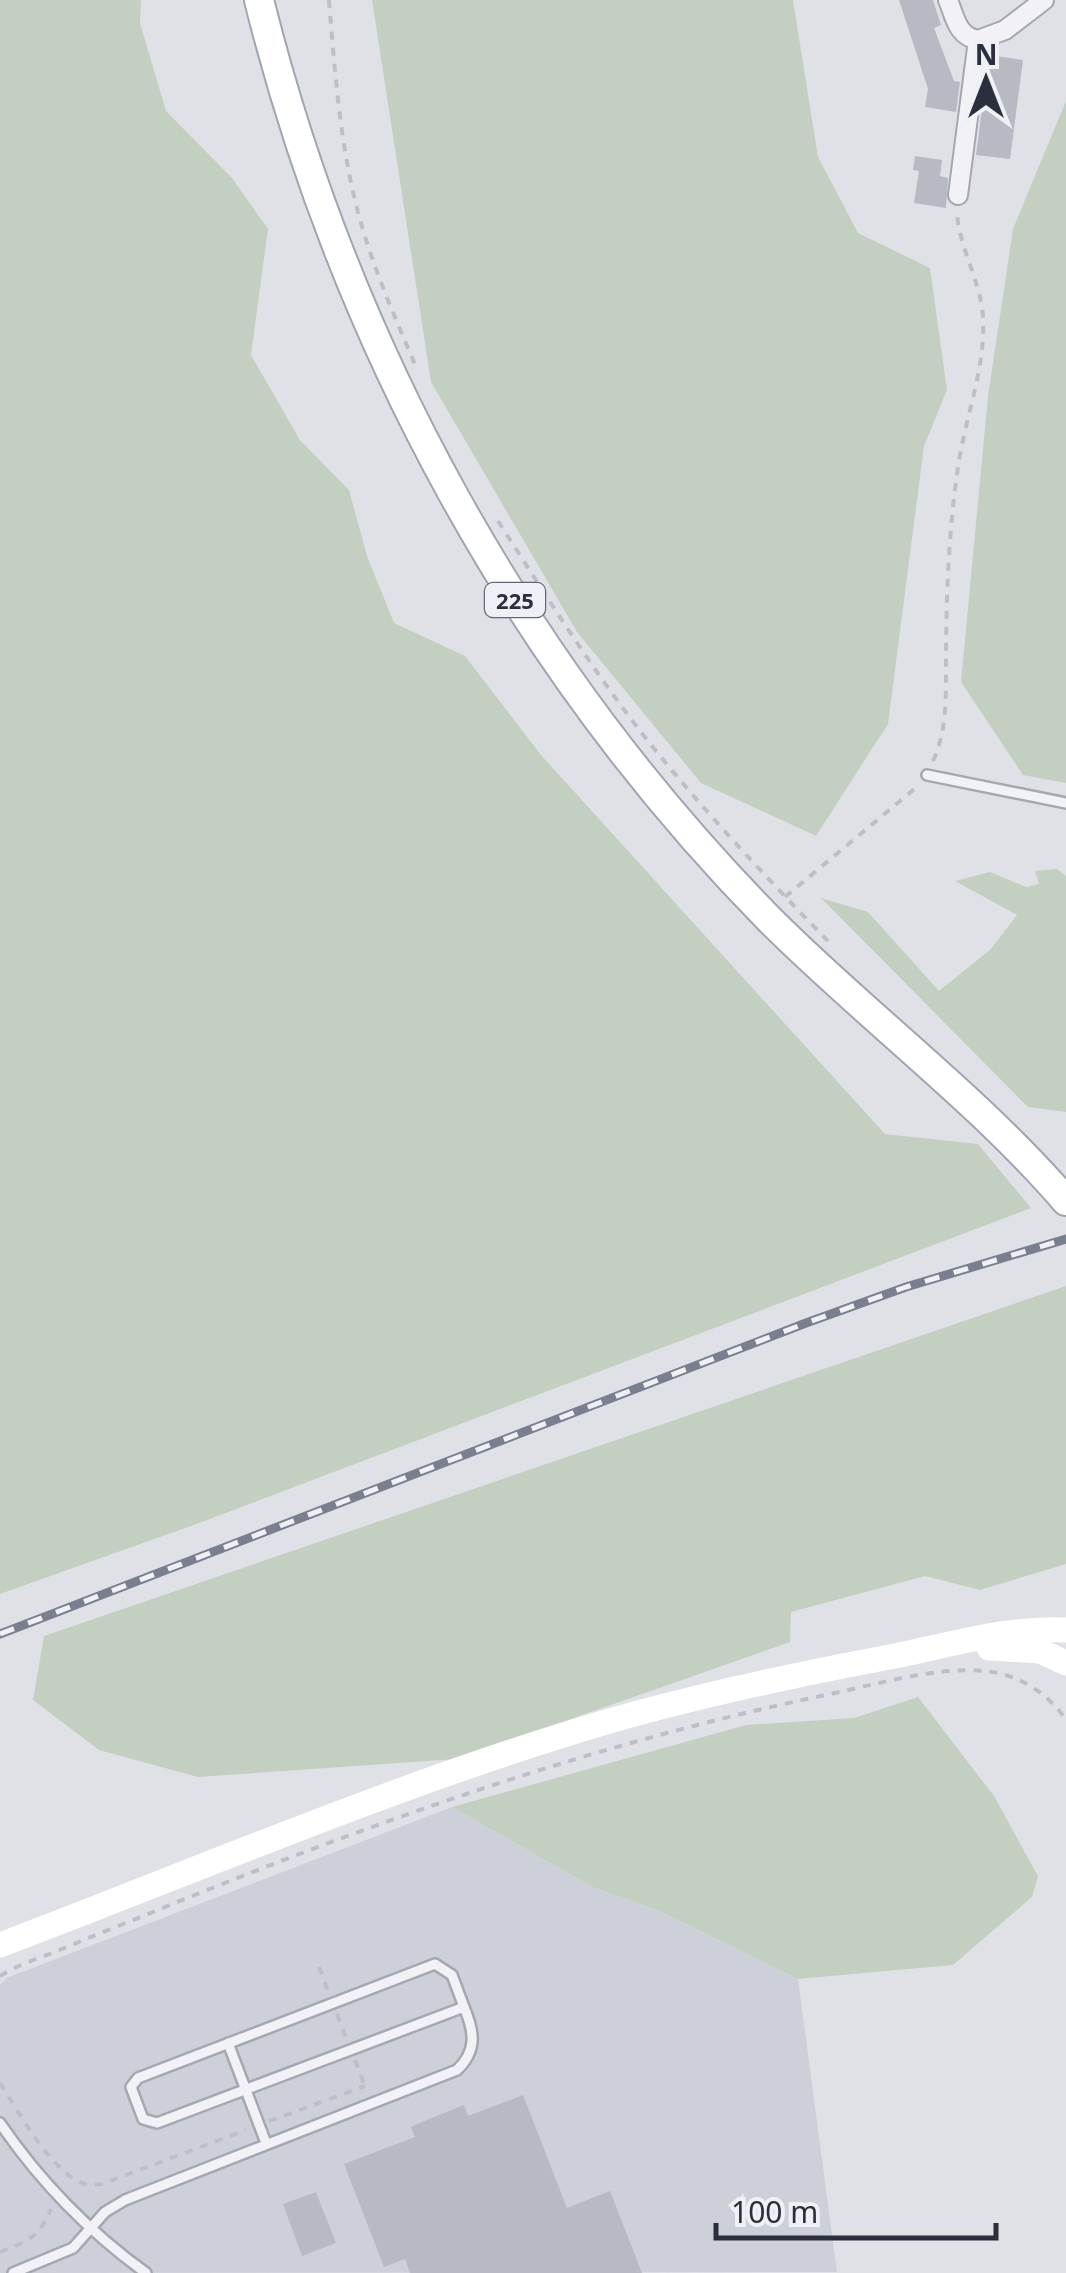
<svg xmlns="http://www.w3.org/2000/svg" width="1066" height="2273" viewBox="0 0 1066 2273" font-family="'Noto Sans',sans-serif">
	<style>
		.built { fill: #ced0d9 }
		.green { fill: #c3d0c1 }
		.building { fill: #b7bac3 }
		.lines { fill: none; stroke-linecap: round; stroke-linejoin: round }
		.lane-casing { stroke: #a5a8b1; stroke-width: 14 }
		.street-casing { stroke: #a5a8b1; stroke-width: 22 }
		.primary-casing { stroke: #a0a5b2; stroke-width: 32 }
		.path { stroke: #bebfc6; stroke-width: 4; stroke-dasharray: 8 8; stroke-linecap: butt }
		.lane { stroke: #f2f2f6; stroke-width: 9 }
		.street { stroke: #f2f2f6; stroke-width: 18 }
		.secondary { stroke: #fff; stroke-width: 25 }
		.primary { stroke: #fff; stroke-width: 28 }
		.rail-casing { stroke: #7a7f8f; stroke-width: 9 }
		.rail { stroke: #eef0f5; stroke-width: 5; stroke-dasharray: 15; stroke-linecap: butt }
		.labels { text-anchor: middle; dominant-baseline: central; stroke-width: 8; stroke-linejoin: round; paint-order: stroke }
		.shield { fill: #eef0f5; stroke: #656874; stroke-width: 2.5 }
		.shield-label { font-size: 22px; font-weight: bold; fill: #2a2e3d }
	</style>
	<rect width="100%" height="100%" fill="#dfe1e7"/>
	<path class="built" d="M452 1807 592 1887 657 1910 798 1979 837 2272 0 2273V1984L9 1977Z"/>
	<path class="green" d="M0 0H141L140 23 166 111 232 178 268 229 251 355 300 440 349 490 367 556 394 623 465 656 541 755 885 1134 978 1144 1031 1208 202 1522 0 1594Z
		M372 0H793L818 157 858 233 930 268 947 390 924 446 888 724 816 836 701 783 577 632 431 382Z
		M1066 101V783L1023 775 961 682 988 396 1013 229Z
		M1057 869 1066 876V1112L1028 1107 821 898 868 912 939 991 991 949 1017 915 955 881 990 872 1026 887 1039 884 1035 871Z
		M1066 1286V1564L980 1590 925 1576 791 1612 790 1642 457 1759 198 1777 99 1750 33 1700 44 1636Z
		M918 1697 994 1796 1038 1876 1032 1897 953 1965 798 1979 657 1910 592 1887 452 1807 746 1725 854 1718Z"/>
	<path class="building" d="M899 0H933L941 25 934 28 954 81 960 82 956 112 925 107 928 89Z
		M989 55 1023 60 1010 159 976 155Z
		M915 156 942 160 940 176 948 178 946 208 914 203 919 171 913 170Z
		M523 2095 567 2208 610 2191 642 2273H410L405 2259 384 2267 344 2164 415 2137 411 2127 429 2119 464 2105 468 2116Z
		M316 2192 336 2243 302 2256 283 2204Z"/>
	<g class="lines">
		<g class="lane-casing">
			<path id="lane" d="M927 775 1066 803
				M435 1964 452 1975 464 2007 157 2123 143 2119 131 2087 138 2078Z
				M228 2043 266 2143
				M0 2123C41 2183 88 2231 146 2273
				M13 2273 73 2248 105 2212 125 2200 457 2070C478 2050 474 2031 464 2007"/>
		</g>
		<g class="street-casing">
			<path id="street" d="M948 0C955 17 957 36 978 40
				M978 40 1005 30 1044 0
				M958 195 978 40"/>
		</g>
		<g class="primary-casing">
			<path id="primary" d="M259 0C345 345 520 666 770 920 866 1016 977 1098 1066 1201"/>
		</g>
		<path class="path" d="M329 0C335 76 341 157 363 230 377 277 397 322 416 367
			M498 521C545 594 591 668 644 736 701 808 764 875 828 941
			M933 761C946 733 946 703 946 672 946 603 948 535 958 467 965 418 986 367 983 317 981 282 960 250 957 214
			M785 897 918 786
			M319 1967 328 1991
			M0 1976C17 1965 37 1959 55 1952 88 1938 121 1925 153 1912 370 1823 592 1744 821 1696 871 1686 935 1666 985 1671 1018 1674 1048 1693 1066 1720
			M337 2014 346 2038
			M355 2060 366 2089
			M0 2083C18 2111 48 2166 79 2182 87 2186 94 2185 102 2184L246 2130
			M269 2121 365 2086
			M0 2252C29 2241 38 2238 51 2209"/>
		<use href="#lane" class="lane"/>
		<use href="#street" class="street"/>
		<path class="secondary" d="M989 1648 1040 1651 1066 1663
			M0 1945C203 1868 404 1781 613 1720 700 1695 790 1676 879 1659 942 1648 1002 1627 1066 1630"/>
		<use href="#primary" class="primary"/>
		<g class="rail-casing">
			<path id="rail" d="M0 1634 806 1323 906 1287 1066 1239"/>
		</g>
		<use href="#rail" class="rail"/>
	</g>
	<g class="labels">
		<rect class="shield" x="485" y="583" width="60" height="34" rx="8"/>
		<g class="shield-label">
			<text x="515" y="600">225</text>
		</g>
	</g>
	<g transform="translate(986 80)" stroke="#eef0f5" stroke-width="8" paint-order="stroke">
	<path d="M0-8L18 38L0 25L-18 38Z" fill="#2a2e3d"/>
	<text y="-15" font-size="28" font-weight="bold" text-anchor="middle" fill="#2a2e3d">N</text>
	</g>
	<path d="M716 2223v15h280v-15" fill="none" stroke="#2a2e3d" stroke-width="5"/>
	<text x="731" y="2223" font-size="30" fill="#2a2e3d" stroke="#eef0f5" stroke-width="8" paint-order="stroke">100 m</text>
</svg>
